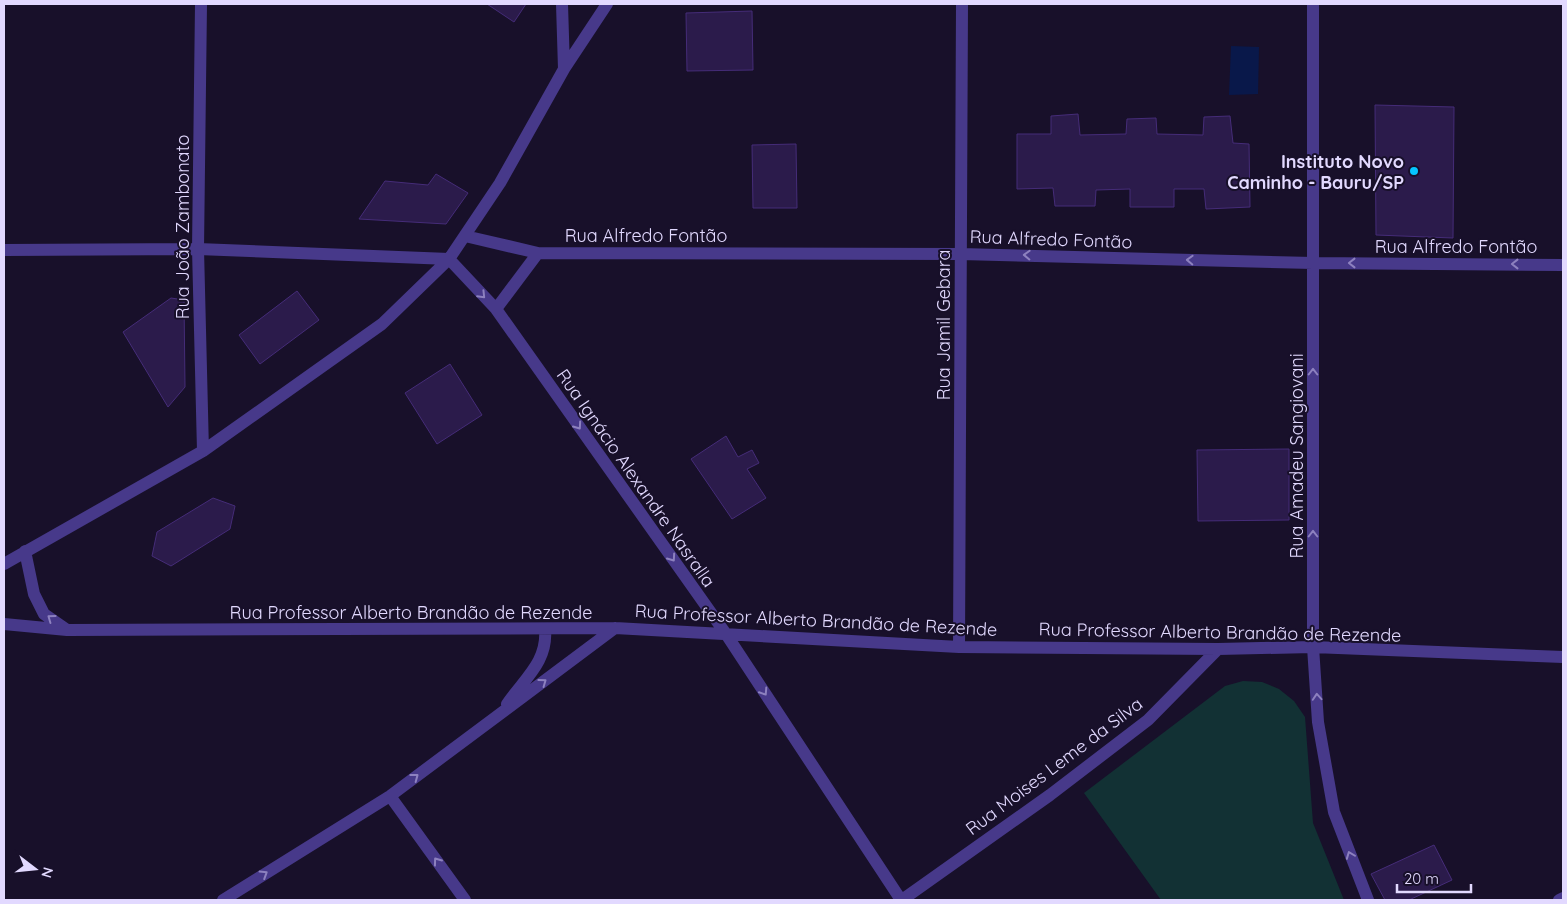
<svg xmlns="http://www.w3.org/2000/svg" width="1567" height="904" viewBox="0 0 1567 904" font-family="Quicksand,sans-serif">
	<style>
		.green { fill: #123134 }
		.water { fill: #09184a }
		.building { fill: #2b1b4b; stroke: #452c78 }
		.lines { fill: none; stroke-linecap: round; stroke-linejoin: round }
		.minor { stroke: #47398a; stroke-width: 12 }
		.oneway { stroke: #8d81bf }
		.poi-dot { fill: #05c5ff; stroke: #18102a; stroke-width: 2 }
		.labels { text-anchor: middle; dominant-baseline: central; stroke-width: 4; stroke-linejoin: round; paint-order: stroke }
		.poi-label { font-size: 18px; font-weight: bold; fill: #e2d9ff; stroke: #18102a; text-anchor: end }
		.street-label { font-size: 18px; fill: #e2d9ff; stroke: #18102a }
	</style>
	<rect width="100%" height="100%" fill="#18102a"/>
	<path class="green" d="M1243 681 1262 682 1279 689 1294 701 1305 717 1313 823 1344 900H1161L1084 793 1225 686Z"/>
	<path class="water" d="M1231 46 1259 47 1258 94 1229 95Z"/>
	<path class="building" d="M487 4H526L514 22Z
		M752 11 753 70 687 71 686 13Z
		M1375 105 1454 107 1453 238 1376 235Z
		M1078 114 1080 135 1126 134 1127 119 1156 118 1157 134 1203 135 1204 117 1230 116 1233 143 1249 144 1250 207 1206 209 1204 189H1174V207H1130V189L1096 190 1095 206H1055L1053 188 1017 189V134H1051V116Z
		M796 144 797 208H753L752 145Z
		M436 174 468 193 446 224 359 219 385 181 428 185Z
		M297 291 319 320 260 364 239 335Z
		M171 298 184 300 185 387 168 407 123 332Z
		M450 364 482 415 437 444 405 393Z
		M726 436 738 457 752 450 759 463 747 469 766 498 732 519 691 459Z
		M1289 449V520L1198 521 1197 450Z
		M213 498 235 506 230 529 171 566 152 556 157 532Z
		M1434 845 1452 880 1409 900H1385L1371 874Z"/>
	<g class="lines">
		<path class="minor" d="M201 4 198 249 203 451
			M562 4 564 69
			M1313 4V647L1318 722 1334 812 1368 900
			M465 236 538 253 961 254 1313 263 1563 265
			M4 250 198 249 449 259 496 309 726 634 901 900
			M496 309 538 253
			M4 564 203 451 382 324 449 259 500 183 564 69 607 4
			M4 624 67 630 44 614 34 594 25 551
			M67 630 615 628 959 647 1218 649 1313 647 1563 657
			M959 647 962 4
			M507 704C524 679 548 662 545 629
			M390 796 465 900
			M223 900 390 796 615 628
			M902 900 1050 795 1148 720 1218 649
			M1559 900 1563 898"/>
	</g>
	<defs><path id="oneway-chevron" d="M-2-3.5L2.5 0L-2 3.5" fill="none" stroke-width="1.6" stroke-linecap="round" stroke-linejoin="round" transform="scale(1.25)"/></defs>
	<g class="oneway">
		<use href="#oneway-chevron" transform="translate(1027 255) rotate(-178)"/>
		<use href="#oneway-chevron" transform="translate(1190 260) rotate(-178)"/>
		<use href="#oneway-chevron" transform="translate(1352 263) rotate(-180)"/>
		<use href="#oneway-chevron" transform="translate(1515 264) rotate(-180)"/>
		<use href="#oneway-chevron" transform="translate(482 295) rotate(46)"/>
		<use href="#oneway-chevron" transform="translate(1313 372) rotate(-90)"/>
		<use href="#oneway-chevron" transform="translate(578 426) rotate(55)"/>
		<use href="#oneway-chevron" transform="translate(1313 534) rotate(-90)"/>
		<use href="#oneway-chevron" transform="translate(672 558) rotate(55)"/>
		<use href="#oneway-chevron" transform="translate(51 618) rotate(-144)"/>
		<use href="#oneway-chevron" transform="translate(543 682) rotate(-36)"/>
		<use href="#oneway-chevron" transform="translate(764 692) rotate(57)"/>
		<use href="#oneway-chevron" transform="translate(1317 697) rotate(-94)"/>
		<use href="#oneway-chevron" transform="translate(415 777) rotate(-37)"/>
		<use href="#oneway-chevron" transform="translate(1350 855) rotate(-111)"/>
		<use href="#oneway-chevron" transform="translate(437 861) rotate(-126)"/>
		<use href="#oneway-chevron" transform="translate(264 874) rotate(-32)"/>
	</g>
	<circle class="poi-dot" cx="1414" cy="171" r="5"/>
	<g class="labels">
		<g class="poi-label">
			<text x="1404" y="161">Instituto Novo<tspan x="1404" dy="21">Caminho - Bauru/SP</tspan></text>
		</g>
		<g class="street-label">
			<text transform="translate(182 227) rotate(-90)">Rua João Zambonato</text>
			<text x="646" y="235">Rua Alfredo Fontão</text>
			<text transform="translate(1051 239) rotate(2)">Rua Alfredo Fontão</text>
			<text x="1456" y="246">Rua Alfredo Fontão</text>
			<text transform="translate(943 325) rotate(-90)">Rua Jamil Gebara</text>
			<text transform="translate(1296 456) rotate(-90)">Rua Amadeu Sangiovani</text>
			<text transform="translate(636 478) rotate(55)">Rua Ignácio Alexandre Nasralla</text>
			<text x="411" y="612">Rua Professor Alberto Brandão de Rezende</text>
			<text transform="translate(816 620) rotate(3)">Rua Professor Alberto Brandão de Rezende</text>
			<text transform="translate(1220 632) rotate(1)">Rua Professor Alberto Brandão de Rezende</text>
			<text transform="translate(1054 766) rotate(-37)">Rua Moises Leme da Silva</text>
		</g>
	</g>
	<rect width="1567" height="904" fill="none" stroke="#e2d9ff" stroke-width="10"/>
	<g transform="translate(35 869) rotate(106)" stroke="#18102a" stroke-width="4" paint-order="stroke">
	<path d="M0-4L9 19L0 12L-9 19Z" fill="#e2d9ff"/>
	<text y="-8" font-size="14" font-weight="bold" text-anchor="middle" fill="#e2d9ff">N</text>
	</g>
	<path d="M1397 884v8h74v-8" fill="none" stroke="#e2d9ff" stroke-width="2.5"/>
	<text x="1404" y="884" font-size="15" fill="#e2d9ff" stroke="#18102a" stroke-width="4" paint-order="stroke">20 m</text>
</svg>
